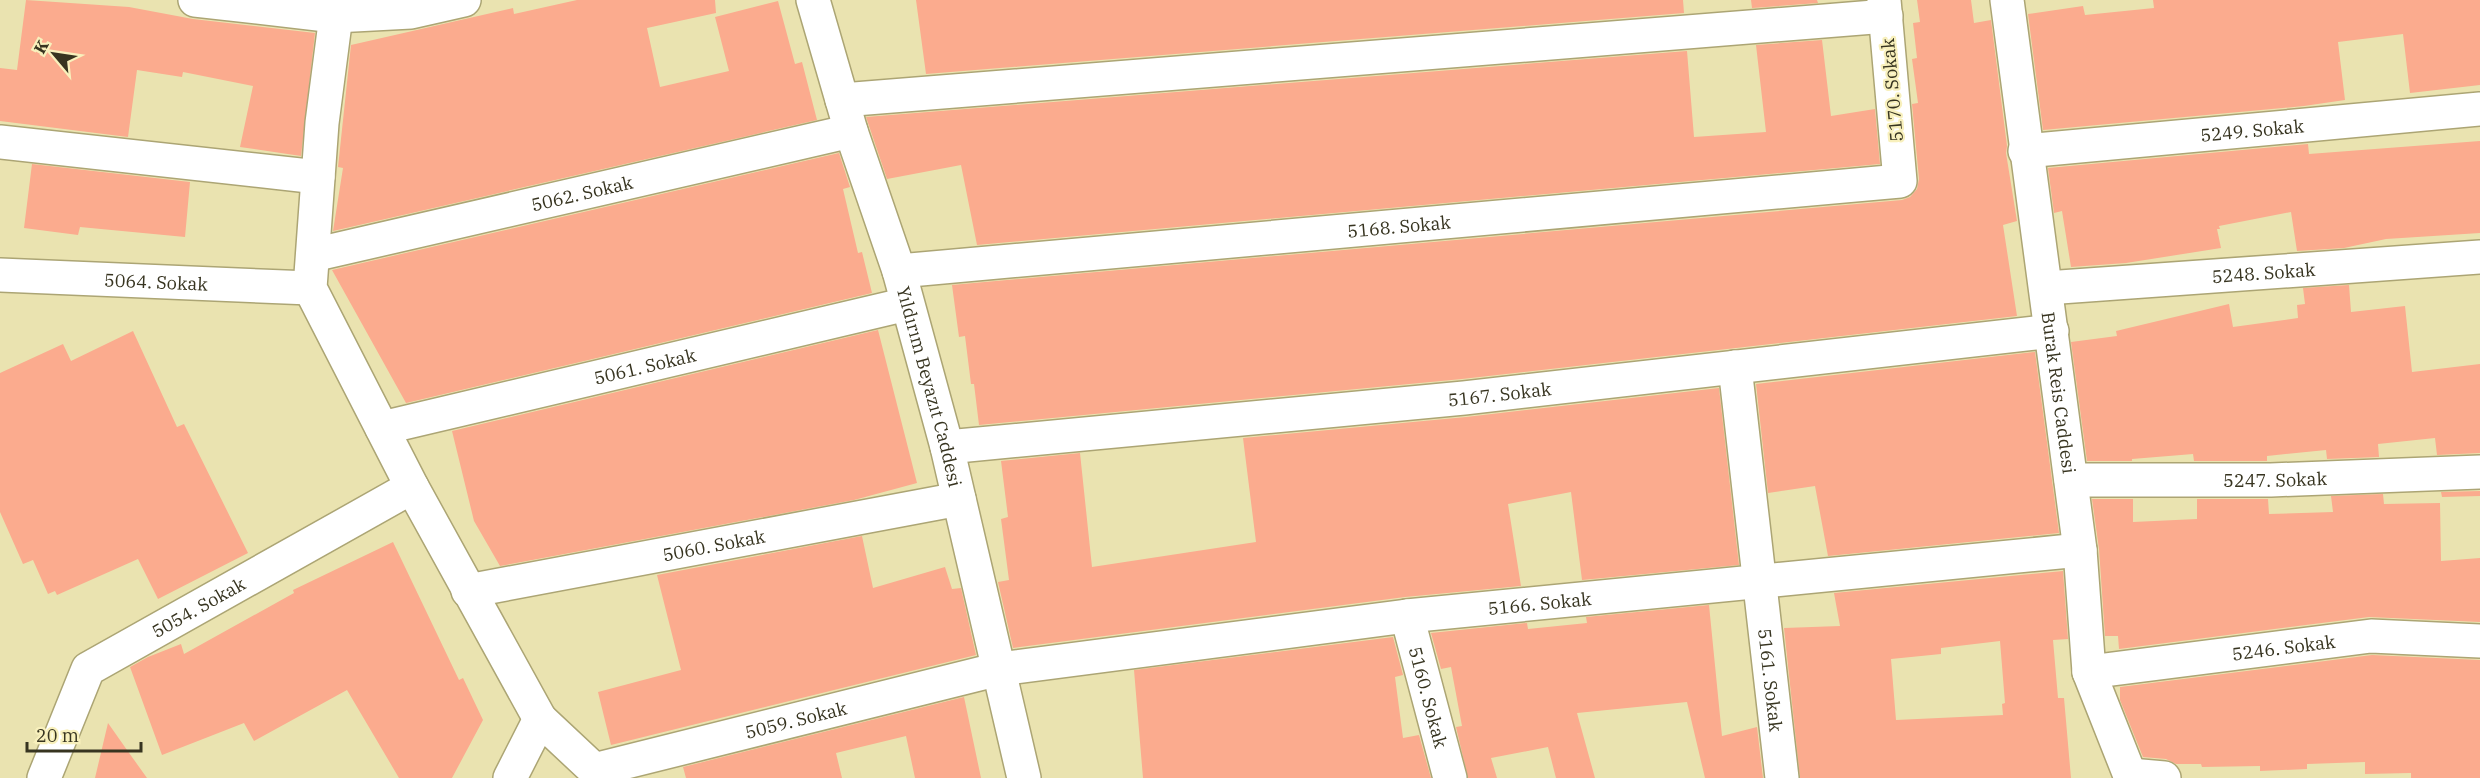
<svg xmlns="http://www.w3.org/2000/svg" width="2480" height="778" viewBox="0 0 2480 778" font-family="'IBM Plex Serif',serif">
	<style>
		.building { fill: #fbab8e; fill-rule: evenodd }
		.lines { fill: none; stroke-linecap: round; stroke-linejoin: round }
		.minor-casing { stroke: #aca574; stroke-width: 36 }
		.tertiary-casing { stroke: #aca574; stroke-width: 36 }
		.secondary-casing { stroke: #aca574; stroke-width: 36 }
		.minor { stroke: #fff; stroke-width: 33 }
		.tertiary { stroke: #fff; stroke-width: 33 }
		.secondary { stroke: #fff; stroke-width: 33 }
		.labels { text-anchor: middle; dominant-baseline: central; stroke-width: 4.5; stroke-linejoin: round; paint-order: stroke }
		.street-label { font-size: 18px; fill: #373420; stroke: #f8f0bc }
	</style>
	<rect width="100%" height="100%" fill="#eae3b0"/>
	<path class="building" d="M26 0 129 7 193 19 315 33 301 156 240 147 253 86 183 72 182 77 137 70 128 137 0 121V68L17 70Z
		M577 0H715L716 13 647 28 660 87 729 71 715 17 778 1 795 64 802 62 817 120 333 231 343 168 338 167 351 45 513 8 514 14Z
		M916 0H1683L1684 13 926 74Z
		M1751 0H1817L1818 3 1752 8Z
		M1917 0H1971L1974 23 1991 20 2007 146 2006 153 2017 221 2003 225 2017 316 1462 379 979 425 974 384H971L965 336 959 337 952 285 1902 200 1910 197 1917 189 1919 179 1912 104 1918 103 1912 59 1917 58 1913 23 1920 22Z
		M2153 0H2480V85L2410 93 2403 34 2338 42 2345 100 2304 106 2043 130 2028 14 2083 6 2085 15 2154 8Z
		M1822 40 1831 116 1875 109 1880 164 977 245 961 165 887 179 866 117 1687 51 1694 137 1766 132 1756 45Z
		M2480 141V233L2386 239 2344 248 2297 251 2291 212 2219 226 2220 229H2217L2221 248 2126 263 2071 267 2062 211 2054 213 2048 168 2308 144 2309 154Z
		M839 153 850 187 843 189 858 253 862 252 872 293 406 403 332 270Z
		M32 164 190 182 185 237 80 227 78 235 24 228Z
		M2349 285 2351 312 2405 306 2412 372 2480 364V453L2437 455 2435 438 2378 444 2379 457 2327 459 2326 450 2267 456V461H2194L2193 454 2132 459V461H2087L2071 342 2117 336 2116 331 2229 304 2233 327 2298 318 2297 305 2305 304 2303 288Z
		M878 330 917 483 854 500 500 566 474 521 452 431Z
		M133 331 177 427 184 424 248 553 158 599 138 559 57 595 55 591 48 594 33 560 23 564 0 512V373L63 344 71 361Z
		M2035 352 2059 533 1828 556 1815 486 1768 493 1756 384Z
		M1719 388 1739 565 1582 580 1571 492 1508 504 1521 586 1405 597 1013 648 998 582 1009 580 1001 519 1008 517 1001 461 1080 453 1092 567 1256 542 1243 438 1466 417Z
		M2480 491V496L2442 497 2441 492Z
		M2383 494 2384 504 2440 503 2441 561 2480 558V622L2369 617 2119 649 2118 636H2105L2099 549 2092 499H2133V522L2197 519V499H2268L2269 514 2333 512 2331 496Z
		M862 536 873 588 945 567 952 589 961 588 976 655 611 745 598 692 681 670 657 575Z
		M393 542 459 680 463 678 483 720 452 778H399L347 690 254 741 244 723 162 755 130 667 148 657 181 644 184 654 294 593 293 590Z
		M2063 571 2068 639 2053 640 2058 698H2064L2071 778H1800L1784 628 1840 626 1834 593ZM2000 641 2005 703 2002 704 2003 715 1896 720 1891 659 1941 654V648Z
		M1709 605 1722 736 1757 727 1763 778H1705L1687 702 1577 713 1595 778H1556L1548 747 1491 758 1497 778H1468L1456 727 1462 726 1451 667 1441 669 1431 633 1527 623 1528 629 1587 623 1586 617Z
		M1393 637 1403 675 1395 677 1403 738 1419 735 1431 778H1143L1134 670Z
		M2372 655 2480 660V778H2411V773L2365 774V762L2307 764V769L2260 771V766L2202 767 2201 764H2176L2166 759 2143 757 2120 700V687Z
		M964 697 981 778H915L906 736 836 753 842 778H686L683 767Z
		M108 723 127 750 147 778H95Z"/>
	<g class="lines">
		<g class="minor-casing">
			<g id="minor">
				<path d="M195 0 335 16 411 12 464 0"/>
				<path d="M842 100 1886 16"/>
				<path d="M0 142 318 177"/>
				<path id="s1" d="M2025 151 2480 109"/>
				<path id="s2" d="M313 255 851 131"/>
				<path id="s3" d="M899 271 1900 181 1884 0"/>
				<path id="s4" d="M0 275 310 288"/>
				<path id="s5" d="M2046 288 2480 257"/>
				<path id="s6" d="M1735 367 1782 778"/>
				<path id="s7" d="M382 428 907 304"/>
				<path id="s8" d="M947 447 1464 398 2052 331"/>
				<path id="s9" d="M2071 480H2271L2480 472"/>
				<path id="s10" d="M468 591 959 499"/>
				<path id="s11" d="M1407 616 1450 778"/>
				<path id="s12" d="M2089 672 2371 636 2480 641"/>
				<path id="s13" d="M594 770 999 669 1407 616 2080 550"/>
				<path d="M2130 775 2164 778"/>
				<path id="s14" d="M44 778 88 669 412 487"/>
				<path d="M510 778 540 719 603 778"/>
			</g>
		</g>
		<g class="tertiary-casing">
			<path id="tertiary" d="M338 0 322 123 310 288 412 487 540 719"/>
		</g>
		<g class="secondary-casing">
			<g id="secondary">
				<path id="s15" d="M813 0 851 131 899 271 947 447 1024 778"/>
				<path id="s16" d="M2007 0 2080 550 2089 672 2131 778"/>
			</g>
		</g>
		<use href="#minor" class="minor"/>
		<use href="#tertiary" class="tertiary"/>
		<use href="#secondary" class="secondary"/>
	</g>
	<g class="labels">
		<g class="street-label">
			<text transform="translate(1892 90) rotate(-95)">5170. Sokak</text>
			<text stroke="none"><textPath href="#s1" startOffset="228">5249. Sokak</textPath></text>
			<text stroke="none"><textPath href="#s2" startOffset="276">5062. Sokak</textPath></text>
			<text stroke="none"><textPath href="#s3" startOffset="502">5168. Sokak</textPath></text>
			<text stroke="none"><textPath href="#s5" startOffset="218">5248. Sokak</textPath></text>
			<text stroke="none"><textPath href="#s4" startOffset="156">5064. Sokak</textPath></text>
			<text stroke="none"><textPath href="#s7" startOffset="270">5061. Sokak</textPath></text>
			<text stroke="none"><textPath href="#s15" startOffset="404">Yıldırım Beyazıt Caddesi</textPath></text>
			<text stroke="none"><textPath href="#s16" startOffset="396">Burak Reis Caddesi</textPath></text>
			<text stroke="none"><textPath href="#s8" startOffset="555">5167. Sokak</textPath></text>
			<text stroke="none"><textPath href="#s9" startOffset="204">5247. Sokak</textPath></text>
			<text stroke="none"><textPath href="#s10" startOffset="250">5060. Sokak</textPath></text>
			<text stroke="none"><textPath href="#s13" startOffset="962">5166. Sokak</textPath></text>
			<text stroke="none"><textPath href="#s14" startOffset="244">5054. Sokak</textPath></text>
			<text stroke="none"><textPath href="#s12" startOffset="196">5246. Sokak</textPath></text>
			<text stroke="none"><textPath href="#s6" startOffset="315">5161. Sokak</textPath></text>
			<text stroke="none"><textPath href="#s11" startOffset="84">5160. Sokak</textPath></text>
			<text stroke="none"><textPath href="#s13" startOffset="208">5059. Sokak</textPath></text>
		</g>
	</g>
	<g transform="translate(54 54) rotate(299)" stroke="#f8f0bc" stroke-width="4.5" paint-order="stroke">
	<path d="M0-4.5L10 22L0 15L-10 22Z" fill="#373420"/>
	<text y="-9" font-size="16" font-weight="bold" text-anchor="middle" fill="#373420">K</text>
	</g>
	<path d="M27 742v9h114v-9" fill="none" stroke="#373420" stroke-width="3"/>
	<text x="36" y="742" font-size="18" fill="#373420" stroke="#f8f0bc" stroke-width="4.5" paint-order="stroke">20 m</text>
</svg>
